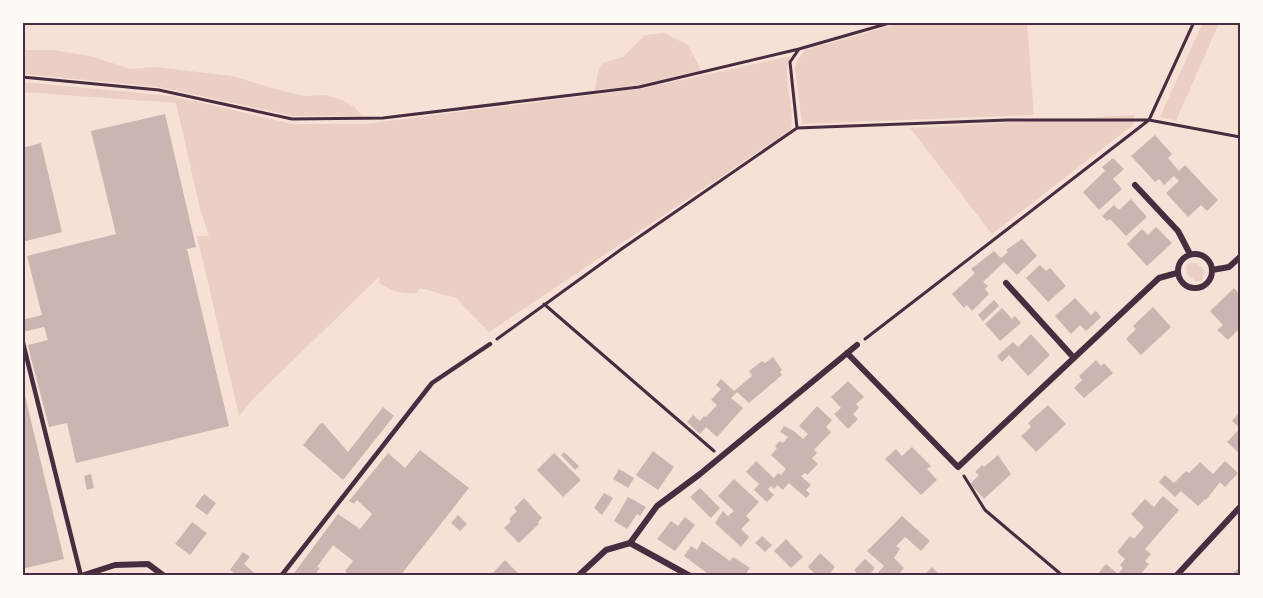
<svg xmlns="http://www.w3.org/2000/svg" width="1263" height="598" viewBox="0 0 1263 598" font-family="'Noto Sans',sans-serif">
	<style>
		.green { fill: #ebcfc5 }
		.building { fill: #ccb4b1 }
		.lines { fill: none; stroke-linecap: round; stroke-linejoin: round }
		.path { stroke: #4a2c40; stroke-width: 3 }
		.service { stroke: #4a2c40; stroke-width: 4.5 }
		.minor { stroke: #4a2c40; stroke-width: 6 }
		.neatline { fill: none; stroke: #4a2c40; stroke-width: 2 }
	</style>
	<rect width="100%" height="100%" fill="#f7e1d7"/>
	<path class="green" d="M1203 22 1219 23 1176 121 1160 117Z
		M900 23H1027L1034 115 802 124 795 68 798 59 805 50Z
		M664 33 688 45 701 70 638 85 595 90 598 71 602 63 623 57 645 35Z
		M23 50H54L90 56 131 69 155 67 232 76 286 92 306 96 325 95 342 100 355 107 362 116H293L159 87 23 74Z
		M791 56C780 78 796 106 791 130L489 332 456 298 420 288 417 293C402 295 391 291 379 283V277L253 399 239 416 197 236H209L200 209 176 103 22 92 23 82 172 96 293 124H364L640 89Z
		M1135 115 1133 125 992 234 910 128Z
		M1190 263H1197L1205 271 1202 281H1195L1187 274 1186 266Z"/>
	<path class="building" d="M165 114 196 247 187 249 229 426 76 463 67 423 49 427 31 358 28 345 48 340 44 327 23 332 22 320 42 315 27 256 116 234 91 131Z
		M1155 135 1172 154 1168 158 1179 171 1185 165 1218 200 1207 211 1201 205 1188 217 1166 193 1179 181 1174 176 1164 185 1159 179 1155 182 1131 156Z
		M41 143 62 232 22 242V148Z
		M1113 158 1124 169 1113 179 1122 189 1099 210 1083 192 1105 171 1102 167Z
		M1131 199 1147 217 1126 236 1110 219 1107 221 1102 216 1114 205 1119 210Z
		M1156 227 1172 243 1147 266 1127 244 1142 229 1148 235Z
		M1022 239 1037 256 1017 275 1004 262 983 282 988 286 985 289 989 294 972 311 967 305 964 308 952 294 975 273 971 269 994 251 1001 258 1008 252 1006 250Z
		M1040 265 1046 271 1050 268 1066 286 1048 302 1026 278Z
		M1234 288 1240 295V328L1228 340 1217 330 1223 325 1210 311Z
		M1075 298 1091 315 1096 311 1101 317 1086 331 1080 325 1071 334 1055 316Z
		M994 300 999 306 983 321 978 315Z
		M1153 307 1171 327 1141 355 1126 339 1136 329 1133 326Z
		M1002 308 1012 319 1015 316 1021 323 1000 341 985 324Z
		M1031 334 1050 355 1028 376 1009 355 1002 362 997 356 1013 342 1018 347Z
		M773 357 782 370 780 372 782 375 749 403 737 392 731 398 743 408 717 437 706 427 700 434 687 422 693 415 700 421 704 416 706 417 717 405 711 400 721 389 716 385 721 379 734 391 752 376 749 371 762 361 765 363Z
		M1096 360 1101 366 1104 363 1113 373 1084 398 1074 388 1082 380 1079 376Z
		M848 381 864 397 856 404 859 408 853 414 858 419 848 429 834 414 841 408 831 397Z
		M22 383 64 559 22 569Z
		M1048 405 1066 424 1036 452 1021 436 1031 427 1028 423Z
		M817 406 832 420 826 427 831 432 814 450 817 453 812 458 818 464 807 475 805 473 801 476 811 485 806 490 810 494 806 498 789 483 783 490 777 485 774 489 771 486 768 489 774 495 767 502 754 490 759 484 746 472 756 461 774 478 778 473 781 475 786 469 771 455 777 448 775 446 780 441 783 443 788 437 780 432 784 426 794 431 803 439 808 434 799 426Z
		M383 407 394 416 343 480 303 445 320 424 323 423 348 452Z
		M1240 412V454L1227 442 1240 428 1232 421Z
		M912 447 931 466 927 469 937 480 921 495 885 459 896 449 902 456Z
		M420 450 469 488 400 576H349L345 571 353 561 333 545 317 567 320 568 314 576H292L338 514 360 529 372 514 357 500 354 504 349 501 388 453 405 468Z
		M653 451 674 467 658 490 636 475Z
		M564 452 579 466 575 470 561 455Z
		M554 453 581 480 563 497 537 470Z
		M998 455 1011 474 984 499 970 484 979 475 975 472 982 465 984 467Z
		M1225 461 1238 473 1225 487 1220 482 1206 500 1205 499 1198 506 1181 491 1175 497 1159 482 1165 475 1174 483 1186 471 1189 473 1200 462 1213 474Z
		M619 469 634 478 628 488 613 479Z
		M91 474 94 488 87 490 84 476Z
		M734 479 759 502 746 516 750 520 741 529 749 537 741 547 715 523 723 511 728 516 734 511 718 496Z
		M700 488 720 508 711 518 690 497Z
		M604 493 613 498 602 515 594 508Z
		M204 494 216 503 207 515 195 506Z
		M1163 496 1179 510 1145 549 1151 554 1145 561 1149 564 1139 576H1096L1106 564 1118 574 1123 568 1120 565 1125 559 1117 552 1130 536 1134 539 1144 527 1131 514 1145 499 1154 507Z
		M628 497 646 507 640 516 637 514 627 529 614 521Z
		M524 498 542 518 538 522 539 524 519 543 504 528 511 521 509 519 517 511 514 508Z
		M458 515 467 524 460 531 451 523Z
		M902 516 930 541 921 551 905 537 896 546 900 549 894 558 904 568 897 576H875L884 566 867 551Z
		M685 517 695 525 675 551 657 539 671 521 678 526Z
		M192 522 207 533 190 555 175 544Z
		M762 536 772 545 765 552 755 543Z
		M786 539 803 557 791 568 774 551Z
		M702 541 730 561 733 557 750 568 744 576H711L684 556 691 546 697 550Z
		M243 552 250 557 244 564 258 576H235L236 574 230 570Z
		M820 553 835 567 828 576H817L808 567Z
		M865 559 875 568 870 574 872 576H859L854 570Z
		M505 560 521 576H490Z
		M1240 566V576H1231Z
		M932 567 941 576H923Z"/>
	<g class="lines">
		<path class="path" d="M22 77 159 90 292 119 383 118 639 87 799 49
			M797 128 790 62 799 49 893 22
			M544 304 714 451
			M497 339 623 248 797 128 1008 120H1149L1194 22
			M865 339 1149 120 1240 137
			M964 476 985 510 1063 576"/>
		<path class="service" d="M22 339 81 576
			M281 576 432 383 490 344"/>
		<path class="minor" d="M1135 185 1178 231 1190 254
			M1178 271a17 17 0 1 1 34 0a17 17 0 1 1-34 0Z
			M1212 270 1229 267 1240 257
			M1006 283 1074 358
			M847 353 958 467 1159 278 1177 273
			M630 543 657 506 700 474 857 345
			M81 576 115 565 148 564 164 576
			M578 576 606 550 630 543 690 576
			M1176 576 1240 507"/>
	</g>
	<rect width="1263" height="598" fill="none" stroke="#fffaf5" stroke-width="48"/>
	<rect x="24" y="24" width="1215" height="550" class="neatline"/>
</svg>
